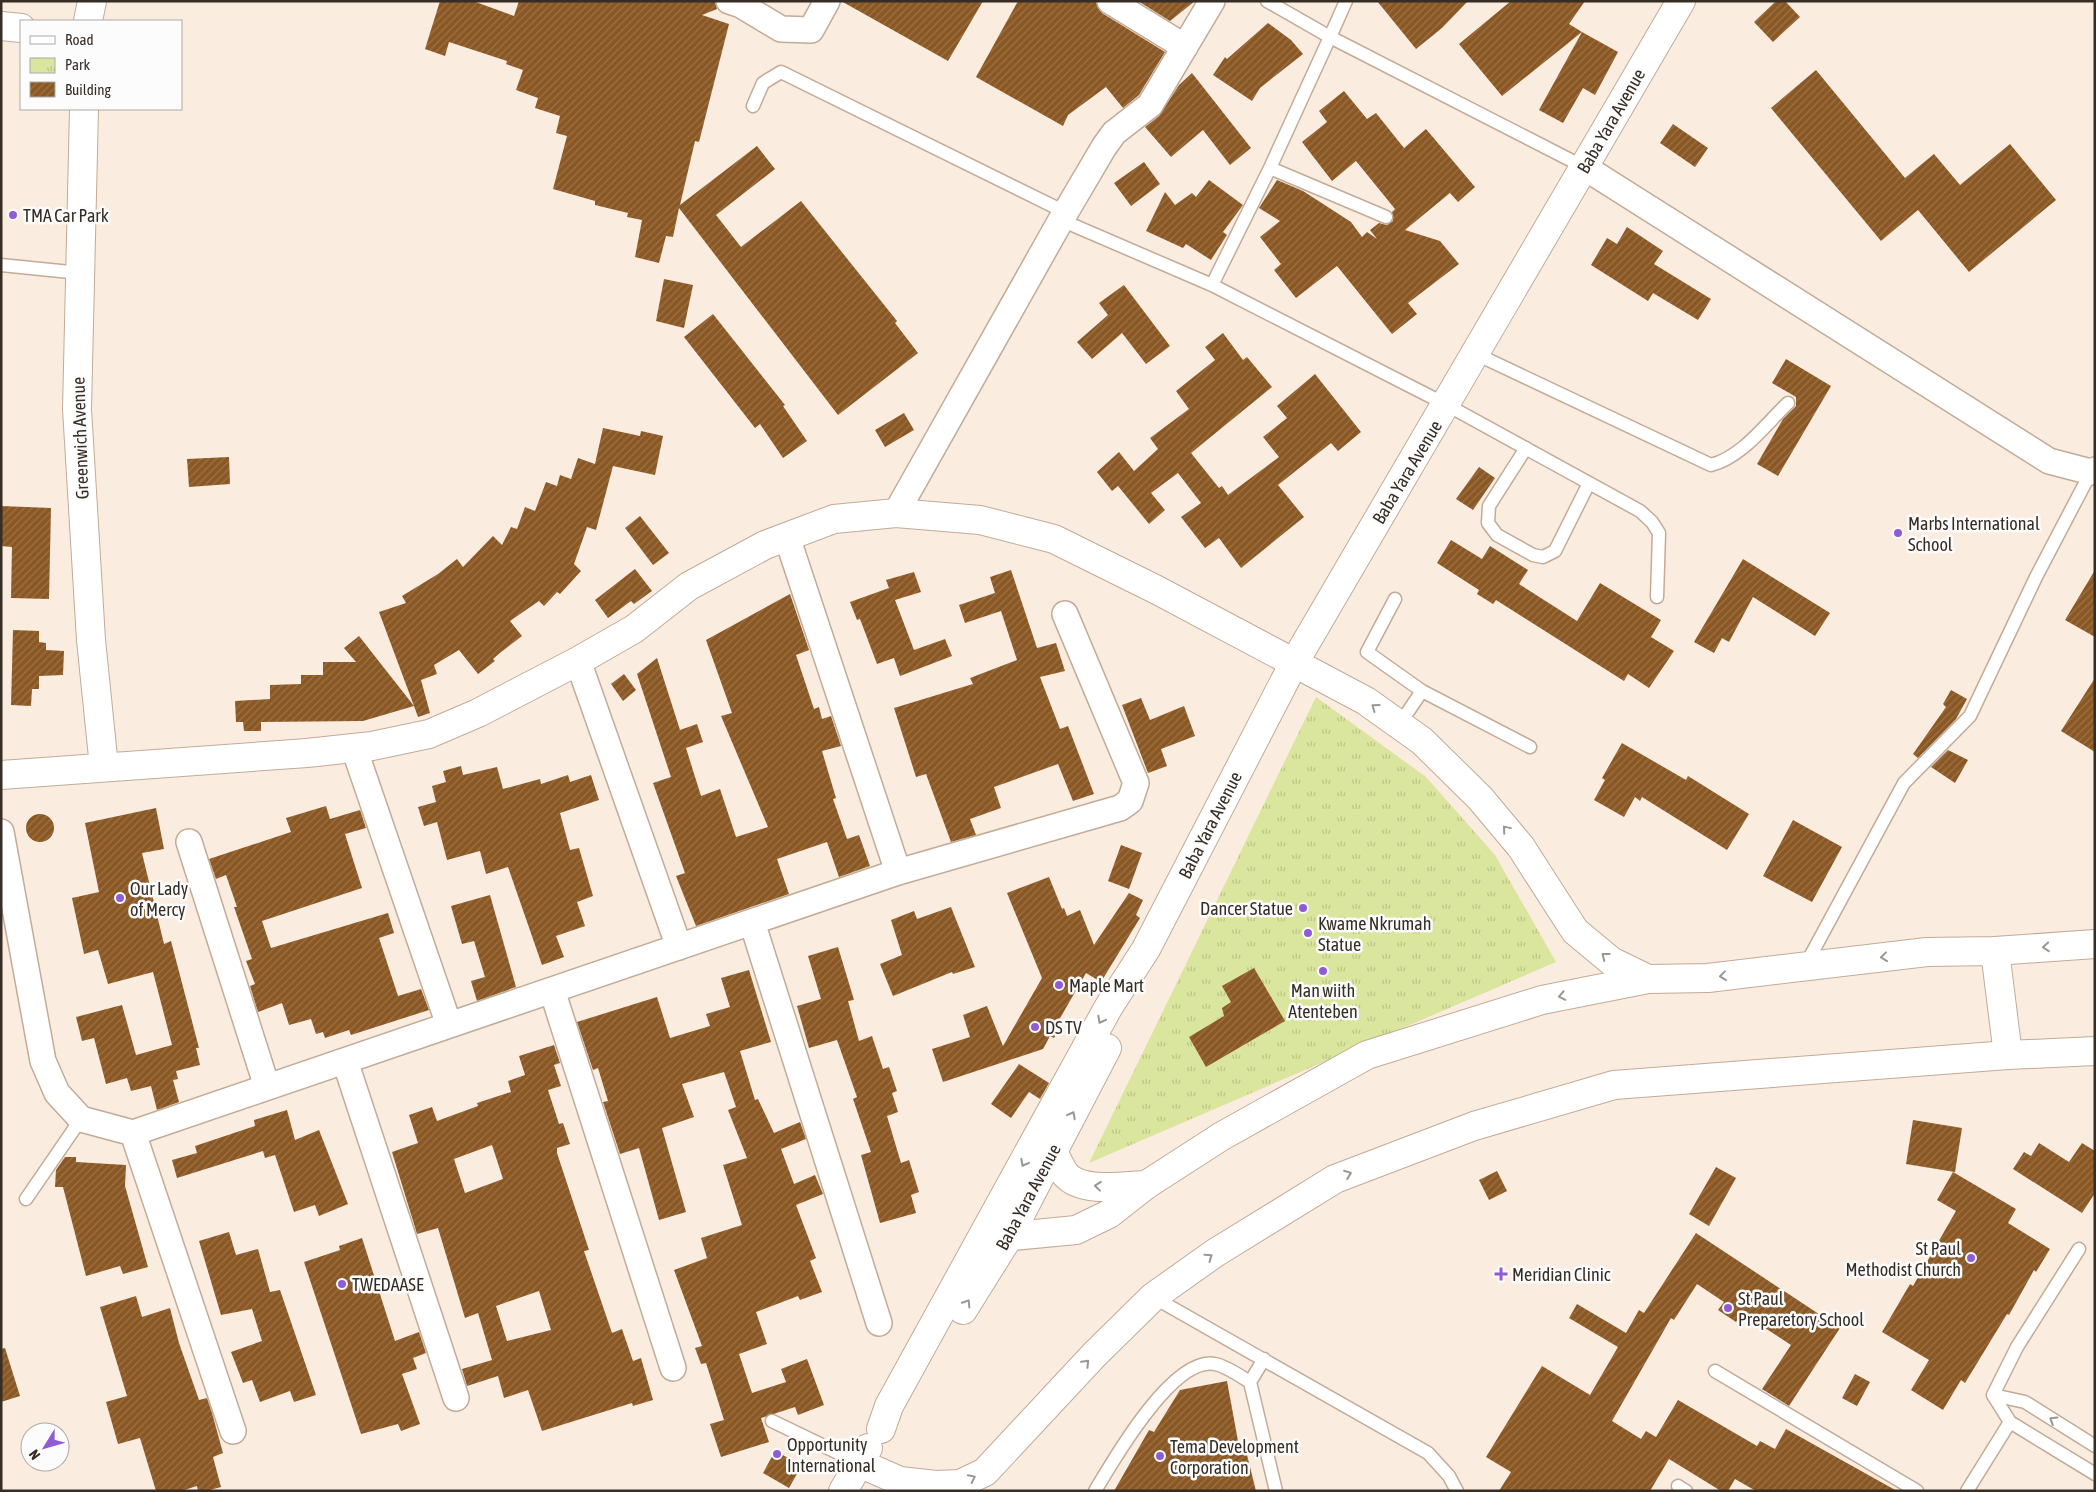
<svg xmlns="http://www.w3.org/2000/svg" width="2096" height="1492" viewBox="0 0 2096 1492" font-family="'Asap Condensed',sans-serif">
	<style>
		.park { fill: url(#park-tufts) }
		.building { fill: url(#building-hatch); fill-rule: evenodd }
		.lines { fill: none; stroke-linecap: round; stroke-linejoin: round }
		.service-casing { stroke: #c2ab97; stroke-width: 15 }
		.minor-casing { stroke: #c2ab97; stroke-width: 28 }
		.tertiary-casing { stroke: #c2ab97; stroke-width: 30 }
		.secondary-casing { stroke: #c2ab97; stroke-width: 30 }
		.service { stroke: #fff; stroke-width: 12 }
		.minor { stroke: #fff; stroke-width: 25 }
		.tertiary { stroke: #fff; stroke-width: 28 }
		.secondary { stroke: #fff; stroke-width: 28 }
		.oneway { stroke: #9a9692 }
		.poi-dot { fill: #8f5cd5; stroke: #fcfcfc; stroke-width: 2 }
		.labels { text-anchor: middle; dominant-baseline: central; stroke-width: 5; stroke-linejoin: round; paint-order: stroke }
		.street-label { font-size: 18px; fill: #362d25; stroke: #fcfcfc }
		.poi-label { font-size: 18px; fill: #362d25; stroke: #fcfcfc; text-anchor: start }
	</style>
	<defs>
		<pattern id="park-tufts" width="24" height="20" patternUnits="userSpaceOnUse" patternTransform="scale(1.25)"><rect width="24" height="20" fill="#dae59d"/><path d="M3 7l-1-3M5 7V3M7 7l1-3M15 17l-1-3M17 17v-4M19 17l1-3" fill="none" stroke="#bcc587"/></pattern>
		<pattern id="building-hatch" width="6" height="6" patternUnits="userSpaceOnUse" patternTransform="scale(1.25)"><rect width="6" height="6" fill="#8b5824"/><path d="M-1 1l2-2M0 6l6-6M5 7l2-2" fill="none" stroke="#99724a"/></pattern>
	</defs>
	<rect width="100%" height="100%" fill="#fbece0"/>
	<path class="park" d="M1316 697 1426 777 1495 855 1556 962 1089 1163Z"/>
	<path class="building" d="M440 1H473L514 16 519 1H715L717 9 702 15 729 24 699 142 695 141 680 205 757 146 775 169 716 215 741 247 801 201 897 321 895 323 918 353 838 415 679 208 673 237 666 236 659 263 635 257 642 220 627 217 628 213 595 205V201L553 189 567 136 556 133 560 116 535 108 538 98 516 90 523 70 506 64 507 61 449 42 445 56 425 49Z
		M841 1H983L948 61Z
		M1018 1H1096L1098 8 1102 13 1165 52 1139 95 1123 108 1106 87 1068 115 1063 126 976 77Z
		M1138 1H1195L1170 21Z
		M1377 1H1468L1442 28 1416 49Z
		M1511 1H1585L1569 24 1582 32 1502 96 1459 44Z
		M1776 1H1785L1800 17 1773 42 1754 22Z
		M1268 23 1291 40 1303 54 1260 88 1252 101 1213 75 1225 57 1227 59Z
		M1582 32 1618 52 1595 95 1583 88 1563 123 1539 110Z
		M1816 70 1905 178 1934 154 1960 185 2010 144 2056 200 1969 272 1918 210 1881 241 1771 108Z
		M1192 73 1251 148 1230 165 1203 130 1171 157 1145 127 1159 116 1179 85Z
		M1344 91 1367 119 1376 113 1404 148 1426 129 1475 187 1458 202 1450 193 1405 230 1440 241 1459 264 1408 303 1417 314 1392 334 1337 266 1296 298 1274 270 1281 264 1260 237 1280 221 1259 208 1277 180 1303 191 1351 222 1362 237 1367 232 1377 239 1370 230 1379 223 1387 225 1393 221 1392 212 1395 209 1356 161 1332 181 1302 142 1327 122 1319 111Z
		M1673 124 1708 148 1695 167 1660 143Z
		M1144 162 1160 184 1131 206 1114 183Z
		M1209 180 1243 205 1223 232 1227 235 1211 260 1186 244 1183 248 1146 231 1165 192 1175 205 1192 193 1196 197Z
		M1627 227 1663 251 1654 264 1711 299 1698 320 1653 293 1648 301 1591 265 1607 238 1617 244Z
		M664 279 693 285 684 328 656 321Z
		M1124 285 1170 346 1146 364 1122 333 1092 359 1077 342 1108 315 1099 303Z
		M713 314 785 405 783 406 807 441 783 458 760 424 755 428 684 337Z
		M1223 333 1243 360 1247 357 1272 387 1191 453 1219 488 1222 486 1228 495 1279 457 1263 437 1287 418 1277 406 1315 374 1361 432 1338 451 1331 443 1278 485 1304 517 1241 568 1219 538 1205 548 1181 517 1201 503 1178 473 1151 493 1165 510 1149 524 1118 486 1112 491 1097 472 1119 452 1134 471 1158 449 1150 438 1189 409 1176 391 1215 360 1205 347Z
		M1786 359 1831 386 1778 476 1757 464 1783 419 1796 406V397L1772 383Z
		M904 413 914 430 885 447 875 430Z
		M603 428 640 436 641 431 663 436 655 475 613 466 596 530 587 527 574 564 581 571 560 594 557 592 544 606 539 601 510 621 522 636 501 652 493 659 495 661 478 674 459 650 434 665 437 674 421 680 430 713 418 717 414 706 363 721 261 722V731H244L243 722H236L235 701 270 699V685L301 684V675H323V662H356L344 648 359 636 414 706 379 612 406 603 402 596 438 574 457 559 463 567 493 536 502 545 511 527 517 529 525 507 535 511 546 482 557 486 560 475 571 479 578 458 595 464Z
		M229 457 230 484 189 487 187 459Z
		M1479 467 1495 478 1473 510 1456 499Z
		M1 506 51 508 49 599 11 598 12 547 1 546Z
		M640 516 669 553 653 565 625 528Z
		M1451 540 1482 559 1490 546 1528 570 1519 584 1577 621 1600 583 1661 620 1651 637 1674 651 1649 688 1628 674 1624 681 1496 600 1493 604 1477 594 1479 590 1437 563Z
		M1743 559 1830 613 1815 636 1753 597 1729 642 1722 638 1714 653 1694 642Z
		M635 569 652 591 634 604 631 601 608 618 595 600Z
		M1011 570 1037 648 1056 643 1065 671 1040 677 1060 729 1068 726 1094 794 1073 801 1058 764 994 787 1001 808 970 819 976 835 951 842 926 774 916 777 894 708 973 684 970 678 1017 660 1001 611 965 623 959 605 995 593 990 577Z
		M2095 570V637L2065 620Z
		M914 572 921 592 895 600 914 650 945 639 952 656 900 676 894 658 877 664 860 619 857 620 850 602 889 588 886 580Z
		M790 594 809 650 796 655 814 709 819 707 822 719 831 716 841 746 822 751 836 798 833 799 847 839 859 835 870 866 839 877 827 842 777 859 789 894 696 926 676 876 685 873 653 783 671 777 637 674 657 658 680 730 697 724 703 742 686 748 701 796 720 789 736 837 768 827 721 716 732 713 706 640Z
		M13 630 39 631V642L46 643V650L64 651 63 675 39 676V689H32L31 706 11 705Z
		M624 674 636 690 623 701 611 684Z
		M2095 678V752L2061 731Z
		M1951 690 1967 699 1956 719 1918 758 1913 754 1946 707 1943 704Z
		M1141 698 1150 720 1184 706 1195 736 1161 749 1167 766 1148 773 1122 705Z
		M1622 743 1686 780 1688 776 1749 814 1727 850 1642 797 1640 801 1635 797 1624 817 1594 800 1605 780 1602 778Z
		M1948 750 1968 760 1955 783 1931 767Z
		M461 766 463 775 497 767 503 789 540 779 541 784 568 775 570 782 591 775 599 800 560 813 570 850 579 848 593 896 577 902 585 926 556 936 564 957 542 965 508 867 486 874 480 851 447 860 437 822 424 826 418 807 436 802 432 786 446 782 443 771Z
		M326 806 330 819 360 810 366 828 345 834 362 888 262 921 271 948 388 913 394 933 379 938 398 996 421 989 429 1010 351 1035 349 1030 325 1038 323 1032 316 1034 311 1019 289 1025 282 1003 258 1012 250 986 255 984 246 961 252 959 234 907H237L226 875 216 879 209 859 291 832 286 818Z
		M156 808 164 849 142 853 164 944 171 941 199 1048H196L200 1065 176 1071 178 1079 173 1080 179 1102 157 1110 151 1086 131 1091 127 1078 106 1084 94 1038 82 1041 76 1017 122 1005 136 1055 172 1045 153 972 108 984 98 950 84 954 72 898 99 892 85 823Z
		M26 828a14 14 0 1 1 28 0a14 14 0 1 1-28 0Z
		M1793 820 1842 847 1812 902 1763 876Z
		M1121 845 1142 853 1129 889 1108 881Z
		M1049 877 1062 909 1064 908 1067 916 1080 910 1094 945 1129 893 1143 900 1136 915 1140 918 1101 982 1086 973 1059 1020 1063 1022 1054 1038 1050 1036 1043 1049 943 1082 932 1049 970 1037 963 1015 987 1006 1003 1046 1042 978 1007 893Z
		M490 895 516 987 477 1001 471 981 485 977 474 941 462 944 451 906Z
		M951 907 975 967 953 974 952 972 893 996 880 964 902 955 891 920 914 911 917 919Z
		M838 947 854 1000 848 1001 859 1041 872 1036 883 1069 889 1067 897 1091 892 1093 898 1112 887 1116 901 1163 909 1160 919 1192 911 1195 916 1213 880 1223 861 1155 871 1152 853 1099 857 1097 837 1040 809 1048 797 1006 821 999 808 956Z
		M1254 968 1285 1021 1206 1067 1189 1037 1224 1016 1222 1008 1231 1002 1222 986Z
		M749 970 771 1042 740 1051 755 1100 758 1099 774 1133 800 1122 806 1139 781 1149 794 1184 815 1175 823 1194 796 1205 816 1258 810 1261 822 1292 800 1300 798 1296 756 1312 767 1344 739 1354 752 1393 786 1382 781 1369 807 1359 824 1405 798 1415 795 1407 761 1418 769 1442 721 1457 710 1424 724 1420 706 1363 701 1364 695 1348 702 1346 674 1270 707 1258 701 1238 742 1225 723 1165 747 1158 728 1110 736 1107 724 1072 682 1084 694 1117 662 1128 686 1212 659 1220 639 1148 620 1154 603 1102 608 1101 598 1068 593 1070 577 1022 657 997 670 1038 710 1026 706 1014 730 1007 721 978Z
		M554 1045 560 1063 554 1065 561 1086 548 1090 559 1124 563 1123 570 1144 557 1148V1153L589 1250 584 1251 612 1333 622 1329 633 1361 641 1358 653 1400 633 1406 632 1403 542 1431 528 1390 504 1398 498 1376 467 1386 462 1369 492 1360 478 1313 465 1318 438 1228 417 1234 392 1152 418 1143 409 1115 432 1107 437 1121 478 1106 477 1103 511 1092 508 1081 525 1075 519 1056ZM492 1145 503 1179 465 1193 454 1159ZM539 1291 551 1330 507 1341 496 1306Z
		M1019 1064 1049 1083 1040 1099 1029 1092 1011 1118 991 1104Z
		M287 1110 295 1140 319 1130 348 1204 319 1216 315 1205 294 1212 275 1155 265 1158 263 1151 177 1178 172 1160 197 1153 195 1146 255 1126 254 1120Z
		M1913 1120 1962 1128 1955 1172 1906 1164Z
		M2039 1143 2069 1162 2082 1143 2095 1151V1193L2082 1213 2013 1169 2024 1152 2031 1156Z
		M65 1157H76V1162L126 1165 125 1186 148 1267 123 1274 120 1266 86 1276 63 1187H55L56 1170Z
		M1716 1167 1736 1178 1709 1226 1689 1214Z
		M1497 1171 1507 1191 1489 1200 1479 1180Z
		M1953 1172 2016 1209 2008 1223 2050 1249 2036 1272 2034 1270 2009 1315 2007 1314 1965 1383 1961 1380 1943 1410 1911 1390 1929 1360 1882 1332 1910 1284 1913 1286 1956 1211 1937 1200Z
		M229 1232 236 1255 258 1249 270 1292 280 1290 316 1395 294 1402 290 1391 260 1402 252 1380 243 1383 231 1352 262 1341 252 1309 221 1315 199 1241Z
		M1696 1233 1840 1328 1789 1406 1762 1389 1791 1345 1742 1313 1736 1322 1718 1310 1724 1302 1697 1284 1674 1320 1671 1318 1612 1421 1641 1439 1646 1431 1656 1437 1678 1400 1757 1446 1760 1441 1775 1449 1786 1429 1897 1491H1756L1735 1479 1728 1491H1721L1669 1459 1650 1491H1499L1511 1472 1486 1457 1542 1366 1590 1395 1618 1347 1569 1318 1577 1304 1626 1333 1639 1310 1644 1313Z
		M362 1238 395 1341 419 1332 426 1353 413 1358 417 1369 402 1374 420 1424 401 1431 398 1424 361 1434 304 1262 340 1250 339 1246Z
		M136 1296 142 1317 170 1308 179 1343 199 1400 207 1398 212 1413 223 1453 213 1457 221 1487 206 1491H198L197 1486 181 1491H156L140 1438 118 1444 106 1402 127 1396 100 1307Z
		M5 1348 20 1396 1 1402V1349Z
		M1855 1374 1870 1382 1857 1406 1842 1398Z
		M1227 1381 1240 1452 1246 1451 1256 1491H1114L1149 1430 1154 1432 1180 1390Z
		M775 1451 802 1465 789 1488 763 1473Z"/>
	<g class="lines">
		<g class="service-casing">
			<path id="service" d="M1346 1 1330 37 1584 167
				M753 106 763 83 781 72 1065 212
				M1270 168 1386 217
				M1061 220 1212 285 1447 405 1640 511 1652 522 1659 533 1657 597
				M1 265 80 273
				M1212 285 1270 168 1330 37 1267 1
				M1476 354 1711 465C1742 457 1765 425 1788 403
				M1526 448 1489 506 1488 523 1497 535 1533 555 1543 557 1555 551 1589 483
				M1395 599 1367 652 1422 691 1530 747
				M1399 725 1422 691
				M1805 966 1904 783 1970 716 2036 577 2091 472
				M26 1199 81 1119
				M1153 1297 1428 1453 1449 1476 1457 1491
				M1715 1371 1917 1491
				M1250 1382 1264 1359
				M1993 1395 2017 1347 2079 1249
				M772 1421 859 1463
				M2095 1446 2025 1402 1993 1395 2010 1422 2095 1474
				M1678 1486 1686 1491
				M1095 1491C1114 1459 1173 1356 1215 1364 1226 1366 1240 1376 1250 1382L1276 1491
				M1967 1491 2010 1422"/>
		</g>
		<g class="minor-casing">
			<path id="minor" d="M729 1 741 5 781 29 811 30 827 1
				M1110 1 1185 47
				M1584 167 2049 461 2091 472 2095 470
				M896 513 1061 220 1104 147 1114 133 1150 105 1212 1
				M787 537 898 872
				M578 661 679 947
				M354 748 449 1025
				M1 832 43 1061 57 1093 81 1119 133 1133 898 872 1120 808 1130 801 1136 783 1065 614
				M189 842 267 1087
				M752 922 879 1323
				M552 990 673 1368
				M345 1061 456 1398
				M133 1133 233 1431"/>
		</g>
		<g class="tertiary-casing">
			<path id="tertiary" d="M88 21 92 1
				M1 26 21 28
				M84 109 77 409 91 640 104 767
				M1 775 307 753 372 746 429 734 478 713 578 661 634 629 689 586 765 545 834 519 896 513 980 520 1054 539 1157 590 1366 701 1422 741 1480 798 1521 847 1575 931 1611 961 1648 979"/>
		</g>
		<g class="secondary-casing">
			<path id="secondary" d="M1995 951 2008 1055
				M1053 1151C1057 1159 1061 1169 1066 1175 1082 1193 1124 1186 1146 1185
				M983 1239 1076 1230 1109 1214 1146 1185 1222 1136 1367 1055 1542 1000 1648 979 1708 978 1927 952 1995 951 2095 944
				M963 1310 1008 1238 1107 1048
				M881 1429 889 1406 1108 1008 1146 949 1294 663 1681 1
				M859 1463 900 1481 936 1485 960 1484 985 1472 1095 1354 1153 1297 1215 1253 1335 1179 1474 1126 1614 1085 2008 1055 2095 1051
				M843 1491 868 1448"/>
		</g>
		<use href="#service" class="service"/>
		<use href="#minor" class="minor"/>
		<use href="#tertiary" class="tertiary"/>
		<use href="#secondary" class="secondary"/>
	</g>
	<defs><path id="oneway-chevron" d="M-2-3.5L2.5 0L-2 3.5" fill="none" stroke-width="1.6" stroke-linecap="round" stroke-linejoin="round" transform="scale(1.25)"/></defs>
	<g class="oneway">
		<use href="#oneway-chevron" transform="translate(1375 707) rotate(-144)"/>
		<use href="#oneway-chevron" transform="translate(1506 829) rotate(-130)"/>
		<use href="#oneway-chevron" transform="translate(2046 947) rotate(176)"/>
		<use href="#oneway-chevron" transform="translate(1605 956) rotate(-142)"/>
		<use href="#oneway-chevron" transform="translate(1884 957) rotate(173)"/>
		<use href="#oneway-chevron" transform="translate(1723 976) rotate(173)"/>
		<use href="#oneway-chevron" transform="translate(1562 996) rotate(169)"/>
		<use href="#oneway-chevron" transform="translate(1101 1020) rotate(118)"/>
		<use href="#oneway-chevron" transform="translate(1072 1115) rotate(-62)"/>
		<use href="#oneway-chevron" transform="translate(1024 1163) rotate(118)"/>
		<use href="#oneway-chevron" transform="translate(1348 1174) rotate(-21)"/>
		<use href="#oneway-chevron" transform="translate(1098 1186) rotate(-174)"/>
		<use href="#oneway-chevron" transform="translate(1209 1257) rotate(-35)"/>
		<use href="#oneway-chevron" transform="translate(967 1303) rotate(-58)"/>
		<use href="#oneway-chevron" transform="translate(1086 1363) rotate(-46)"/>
		<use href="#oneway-chevron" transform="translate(2053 1420) rotate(-148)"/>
		<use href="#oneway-chevron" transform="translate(972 1478) rotate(-26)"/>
	</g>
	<g class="poi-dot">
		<circle cx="13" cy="215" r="5"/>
		<circle cx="1898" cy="533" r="5"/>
		<circle cx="120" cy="898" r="5"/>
		<circle cx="1303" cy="908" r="5"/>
		<circle cx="1308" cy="933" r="5"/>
		<circle cx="1323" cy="971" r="5"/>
		<circle cx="1059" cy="985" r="5"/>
		<circle cx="1035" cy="1027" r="5"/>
		<circle cx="1971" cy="1258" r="5"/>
		<path d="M1498.5 1266.5h5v5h5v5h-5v5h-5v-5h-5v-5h5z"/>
		<circle cx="342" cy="1284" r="5"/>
		<circle cx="1728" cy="1308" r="5"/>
		<circle cx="777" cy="1454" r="5"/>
		<circle cx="1160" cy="1456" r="5"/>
	</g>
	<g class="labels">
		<g class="street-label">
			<text transform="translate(1611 121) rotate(-60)">Baba Yara Avenue</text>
			<text transform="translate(80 438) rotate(-92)">Greenwich Avenue</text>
			<text transform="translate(1407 472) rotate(-59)">Baba Yara Avenue</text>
			<text transform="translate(1210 825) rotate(-63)">Baba Yara Avenue</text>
			<text transform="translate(1028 1197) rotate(-62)">Baba Yara Avenue</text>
		</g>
		<g class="poi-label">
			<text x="23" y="215">TMA Car Park</text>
			<text x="1908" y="523">Marbs International<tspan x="1908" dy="21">School</tspan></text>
			<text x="130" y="888">Our Lady<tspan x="130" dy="21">of Mercy</tspan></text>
			<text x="1293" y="908" text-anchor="end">Dancer Statue</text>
			<text x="1318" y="923">Kwame Nkrumah<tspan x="1318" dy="21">Statue</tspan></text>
			<text x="1069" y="985">Maple Mart</text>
			<text x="1323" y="990" text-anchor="middle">Man wiith<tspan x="1323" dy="21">Atenteben</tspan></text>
			<text x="1045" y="1027">DS TV</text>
			<text x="1961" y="1248" text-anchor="end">St Paul<tspan x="1961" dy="21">Methodist Church</tspan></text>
			<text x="1512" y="1274">Meridian Clinic</text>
			<text x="352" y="1284">TWEDAASE</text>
			<text x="1738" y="1298">St Paul<tspan x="1738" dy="21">Preparetory School</tspan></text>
			<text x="787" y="1444">Opportunity<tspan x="787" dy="21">International</tspan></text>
			<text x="1170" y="1446">Tema Development<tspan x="1170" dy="21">Corporation</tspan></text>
		</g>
	</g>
	<rect width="2096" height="1492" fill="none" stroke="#362d25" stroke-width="5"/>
	<rect x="20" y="20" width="162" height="90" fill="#fcfcfc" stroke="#ada9a6"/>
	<rect x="30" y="36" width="25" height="8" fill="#ffffff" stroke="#ada9a6"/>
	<text x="65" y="45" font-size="15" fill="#362d25">Road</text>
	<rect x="30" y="58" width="25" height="15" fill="url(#park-tufts)" stroke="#ada9a6"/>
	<text x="65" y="70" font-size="15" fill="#362d25">Park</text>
	<rect x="30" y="82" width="25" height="15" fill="url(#building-hatch)" stroke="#ada9a6"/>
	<text x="65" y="95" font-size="15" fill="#362d25">Building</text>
	<g transform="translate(45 1447) rotate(233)"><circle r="24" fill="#fcfcfc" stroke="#ada9a6"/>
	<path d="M0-4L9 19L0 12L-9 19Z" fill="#8f5cd5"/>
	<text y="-8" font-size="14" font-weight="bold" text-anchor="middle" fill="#362d25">N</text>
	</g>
</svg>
